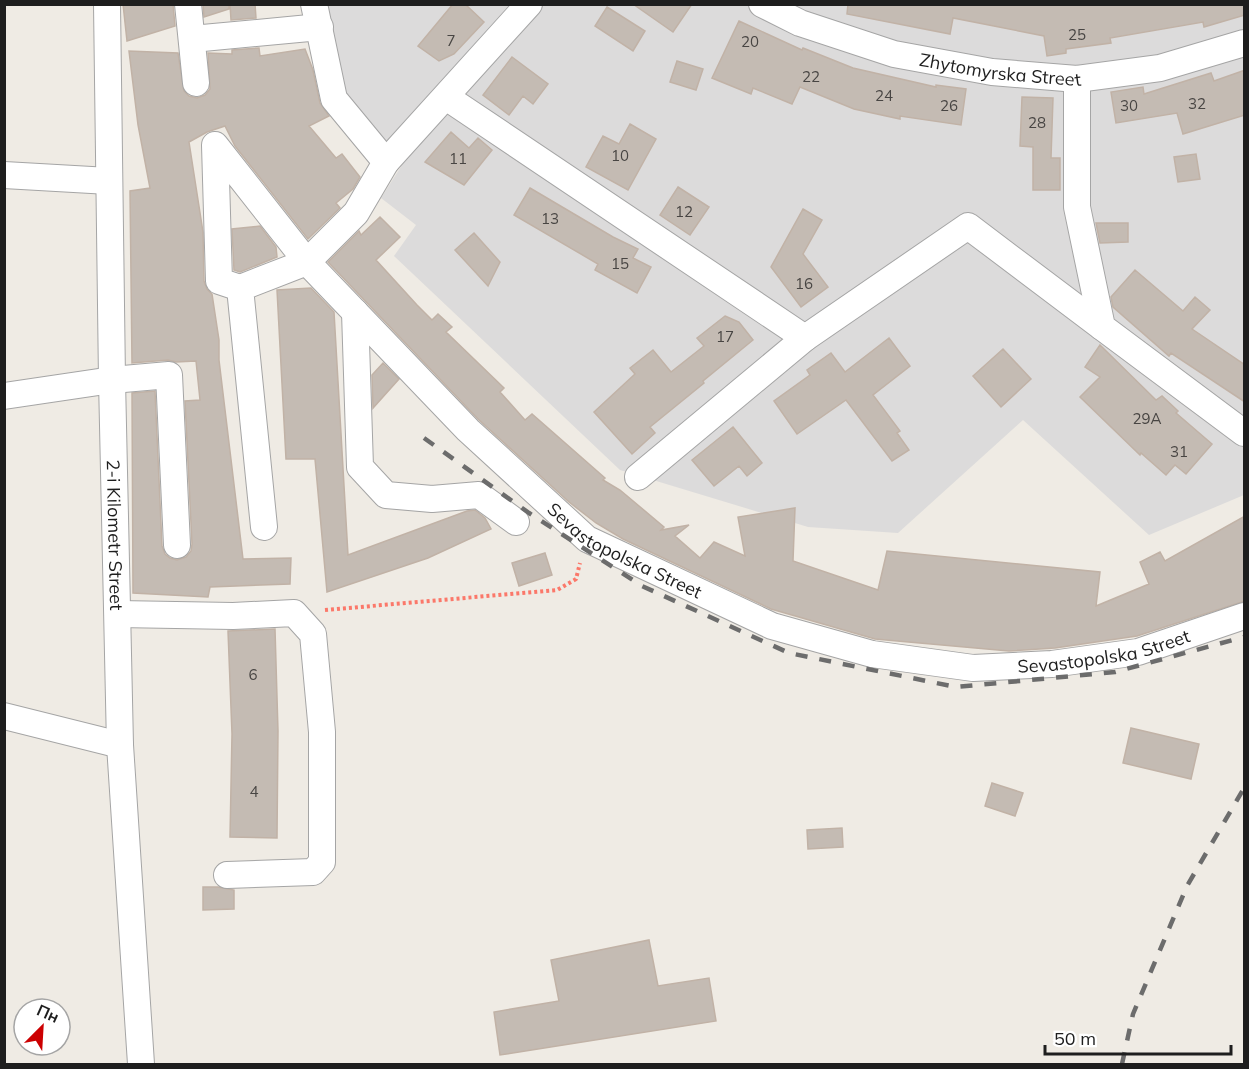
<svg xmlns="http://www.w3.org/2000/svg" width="1249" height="1069" viewBox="0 0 1249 1069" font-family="Mulish,sans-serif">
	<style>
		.residential { fill: #dcdbdb }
		.building { fill: #c4bbb3; stroke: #c1b2a6; stroke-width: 1.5 }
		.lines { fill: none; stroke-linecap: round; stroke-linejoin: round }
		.minor-casing { stroke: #a5a5a5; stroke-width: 28 }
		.path { stroke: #fb786a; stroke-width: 4; stroke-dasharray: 3 3; stroke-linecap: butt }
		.minor { stroke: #fff; stroke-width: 26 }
		.rail { stroke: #6c6c6c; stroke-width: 4.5; stroke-dasharray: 12 12; stroke-linecap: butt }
		.labels { text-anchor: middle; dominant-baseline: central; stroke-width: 4.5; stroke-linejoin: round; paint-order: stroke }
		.number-label { font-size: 15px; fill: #484543 }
		.street-label { font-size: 18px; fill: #1e1e1e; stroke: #fff }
	</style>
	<rect width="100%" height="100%" fill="#efebe4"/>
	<path class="residential" d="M318 5H1244V495L1149 535 1023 420 898 533 808 527 620 470 394 256 416 225 381 198 404 162 344 97Z"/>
	<path class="building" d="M123 4H173L175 26 127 41Z
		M203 4H229V9L204 17Z
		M230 4H255L256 18 231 20Z
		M453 4H465L484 22 454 54 439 61 418 46Z
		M633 4H692L673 32Z
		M848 4H1245V15L1204 27 1203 22 1110 38 1111 43 1066 49V53L1047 56 1044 36 953 18 950 34 847 14Z
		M607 7 645 31 633 51 595 26Z
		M739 21 802 50 803 48 853 68 936 87V85L966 89 961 125 900 116V119L854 109 800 87 792 104 753 88 751 94 712 78Z
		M259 48 260 56 305 49 313 70 320 103 329 116 309 126 336 158 342 154 360 177 353 189 336 203 340 208 308 239 235 146 225 126 207 132 189 142 203 232 204 281 207 289 212 294 219 340V360L243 559 291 558 290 584 210 587 208 597 133 593 132 393 155 391 162 546 165 554 170 558 177 560 186 557 191 551 192 544 185 401 200 400 196 361 176 362 168 360 132 363 130 191 150 188 138 125 129 51 178 53 184 91 189 96 197 98 205 95 210 89 208 53 232 54V50Z
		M512 57 548 84 533 104 523 96 509 115 483 95Z
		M677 61 703 69 696 90 670 82Z
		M1245 70V115L1183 134 1177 113 1116 123 1111 92 1143 87 1144 94 1211 73 1214 81Z
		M1022 97 1053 98 1051 158H1060V190H1033V147L1020 146Z
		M630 124 656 139 628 190 586 167 603 136 619 144Z
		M451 132 469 148 478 138 492 150 464 185 425 162Z
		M1196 154 1200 179 1178 182 1174 157Z
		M678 187 709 207 690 235 660 215Z
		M530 188 613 237 638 249 633 258 651 267 637 293 595 270 598 264 514 215Z
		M803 209 822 220 803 254 828 287 801 307 771 267Z
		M380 217 400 237 376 260 417 305 432 320 438 314 452 327 446 332 504 388 500 392 525 420 532 414 605 478 603 480 620 490 664 527 661 530 689 525 675 536 700 558 714 542 745 556 738 517 795 508 793 561 878 590 887 551 1100 572 1096 606 1149 584 1140 562 1160 552 1165 561 1245 516V601L1137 636 1055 648 1009 651 875 639 771 609 623 539 596 523 569 502 478 419 328 262 359 231 361 235Z
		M1096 223H1128V242L1100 243Z
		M260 226 276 247 277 257 240 272 234 270 232 229Z
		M474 233 500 262 488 286 455 250Z
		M1135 270 1183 311 1195 297 1210 310 1192 329 1245 365V402L1171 353 1169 356 1113 307 1111 297Z
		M311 288 334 312 348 555 467 511 475 510 485 518 491 529 428 558 327 592 315 459H286L277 290Z
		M725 316 739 322 753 340 703 381 704 383 650 427 655 433 632 454 594 412 635 374 630 368 653 350 671 372 704 346 697 338Z
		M889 338 910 366 873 395 900 431 897 433 909 450 892 461 846 400 797 434 774 401 810 375 807 370 831 353 845 372Z
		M1100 345 1156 400 1162 396 1178 411 1176 413 1212 444 1186 474 1175 465 1166 475 1141 453 1140 455 1080 397 1100 377 1085 367Z
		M1003 349 1031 379 1001 407 973 376Z
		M383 363 399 379 373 408 372 375Z
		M733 427 762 463 747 476 739 466 714 486 692 460Z
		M545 553 552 575 519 586 512 563Z
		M275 629 278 731 277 838 230 837 232 734 228 631Z
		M1131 728 1199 744 1191 779 1123 763Z
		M992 783 1023 793 1015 816 985 806Z
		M842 828 843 847 808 849 807 830Z
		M203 887H218L234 890V909L203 910Z
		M649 940 658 986 709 978 716 1021 500 1055 494 1012 559 1001 551 960Z"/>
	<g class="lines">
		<g class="minor-casing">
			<g id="minor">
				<path id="s1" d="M107 4 112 380 120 745 141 1064"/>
				<path d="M188 4 196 83"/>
				<path d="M314 4 334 99 386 162"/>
				<path id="s2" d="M529 4 386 162 356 213 307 262 468 430 587 539 772 626 872 654 973 668 1052 664 1138 652 1244 616"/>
				<path id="s3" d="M762 4 800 23 894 54 992 72 1077 79 1160 68 1244 43"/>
				<path d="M192 39 320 27"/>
				<path d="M1077 79V207L1102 327 1244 433"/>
				<path d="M446 97 805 338 638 477"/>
				<path d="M4 175 109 181"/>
				<path d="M240 288 219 281 215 145 307 262 240 288 264 527"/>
				<path d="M355 312 360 467 386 495 432 499 479 495 516 522"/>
				<path d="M805 338 968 226 1102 327"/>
				<path d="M4 396 112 380 169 375 177 545"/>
				<path d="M118 614 233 616 294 613 313 634 322 732V862L313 872 227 875"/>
				<path d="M4 716 120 745"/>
			</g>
		</g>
		<path class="path" d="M325 610 557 590 576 579 580 563"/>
		<use href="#minor" class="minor"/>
		<path class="rail" d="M424 438 529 513 642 586 789 653 956 687 1115 672 1244 637
			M1122 1064 1133 1014 1187 886 1244 788"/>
	</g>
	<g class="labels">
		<g class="number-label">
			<text x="1077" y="34">25</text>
			<text x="451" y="40">7</text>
			<text x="750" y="41">20</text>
			<text x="811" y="76">22</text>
			<text x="884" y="95">24</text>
			<text x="1197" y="103">32</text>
			<text x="949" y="105">26</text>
			<text x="1129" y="105">30</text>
			<text x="1037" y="122">28</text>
			<text x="620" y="155">10</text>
			<text x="458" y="158">11</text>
			<text x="684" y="211">12</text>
			<text x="550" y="218">13</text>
			<text x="620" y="263">15</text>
			<text x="804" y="283">16</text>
			<text x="725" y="336">17</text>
			<text x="1147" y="418">29А</text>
			<text x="1179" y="451">31</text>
			<text x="253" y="674">6</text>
			<text x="254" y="791">4</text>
		</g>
		<g class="street-label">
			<text stroke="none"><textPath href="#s3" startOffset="249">Zhytomyrska Street</textPath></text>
			<text stroke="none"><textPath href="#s1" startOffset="531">2-i Kilometr Street</textPath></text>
			<text stroke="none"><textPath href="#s2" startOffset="774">Sevastopolska Street</textPath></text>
			<text stroke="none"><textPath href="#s2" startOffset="1278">Sevastopolska Street</textPath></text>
		</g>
	</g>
	<rect width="1249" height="1069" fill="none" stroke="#1e1e1e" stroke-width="12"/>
	<g transform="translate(42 1027) rotate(24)"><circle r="28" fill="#ffffff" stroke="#a5a5a5" stroke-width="1.5"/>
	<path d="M0-4.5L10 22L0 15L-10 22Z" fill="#cc0001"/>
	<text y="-9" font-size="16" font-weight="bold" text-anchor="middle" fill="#1e1e1e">Пн</text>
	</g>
	<path d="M1045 1045v9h186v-9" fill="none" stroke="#1e1e1e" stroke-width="3"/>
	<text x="1054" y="1045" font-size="18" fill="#1e1e1e" stroke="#ffffff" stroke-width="4.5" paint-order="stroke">50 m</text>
</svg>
